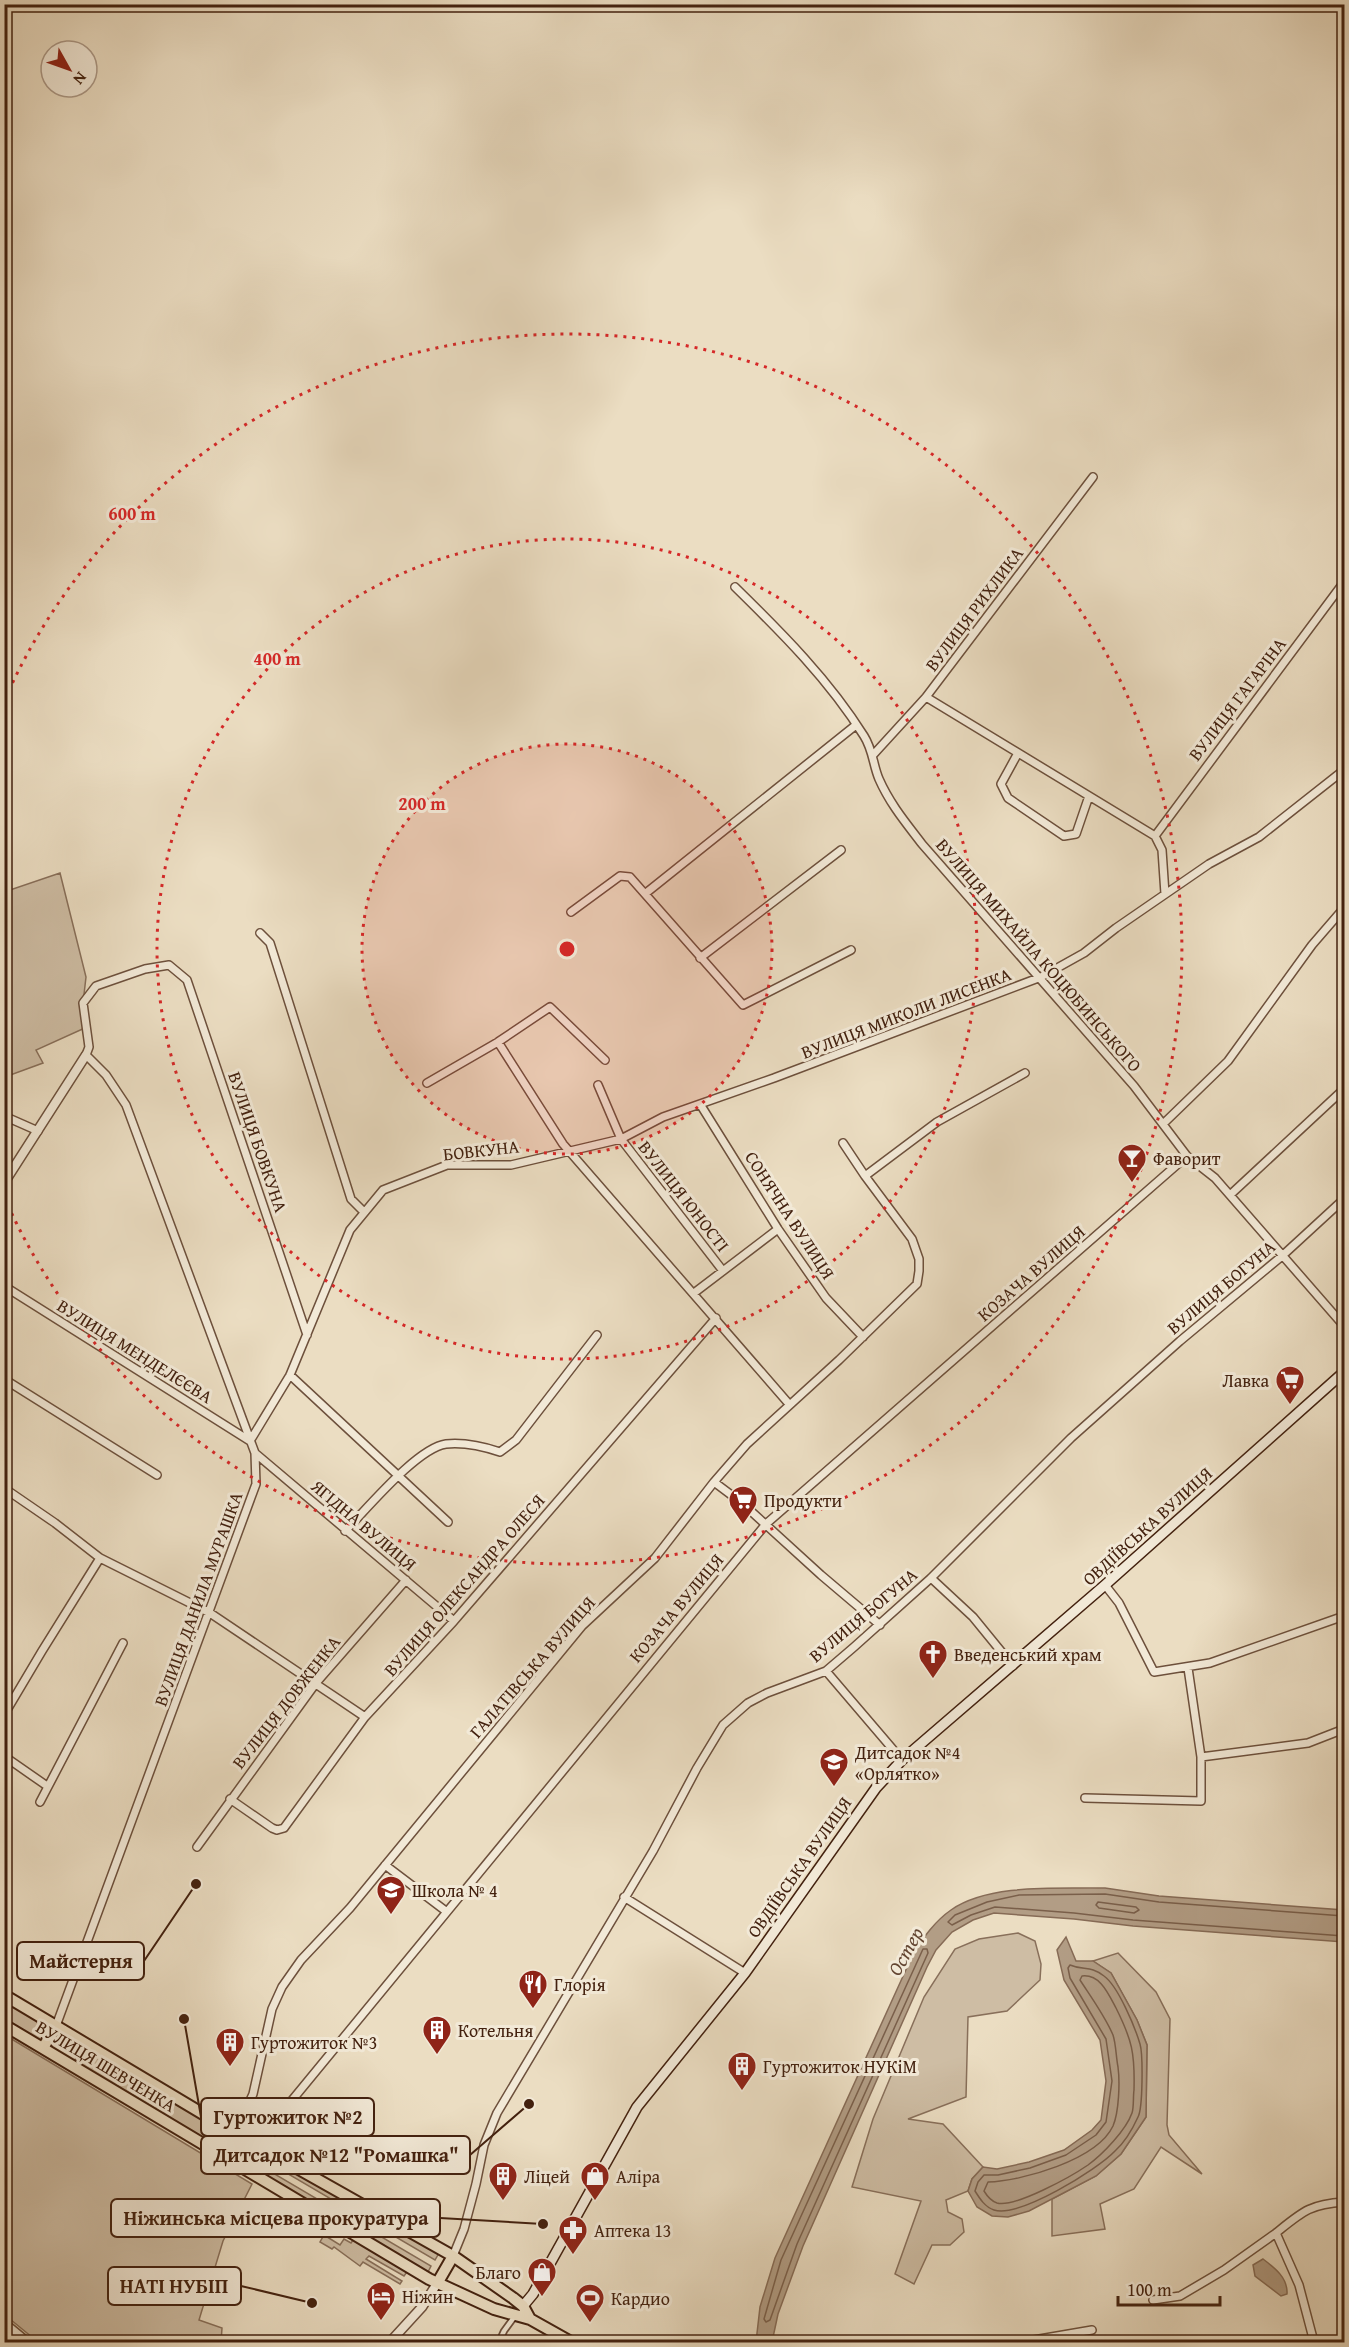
<svg xmlns="http://www.w3.org/2000/svg" width="1349" height="2347" viewBox="0 0 1349 2347" font-family="'Gentium Book Plus',serif">
	<style>
		.green { fill: #cebda4; stroke: #886f5a; stroke-width: 1.5 }
		.water { fill: #b29d85; stroke: #866b56; stroke-width: 1.5 }
		.lines { fill: none; stroke-linecap: round; stroke-linejoin: round }
		.shore { stroke: #7a5f4a; stroke-width: 1.5 }
		.pedestrian-casing { stroke: #6d503c; stroke-width: 8 }
		.minor-casing { stroke: #6d503c; stroke-width: 10 }
		.tertiary-casing { stroke: #6d503c; stroke-width: 11 }
		.secondary-casing { stroke: #43210f; stroke-width: 12 }
		.primary-casing { stroke: #43210f; stroke-width: 14 }
		.pedestrian { stroke: #f2e9d7; stroke-width: 4.5 }
		.minor { stroke: #f2e9d7; stroke-width: 7 }
		.tertiary { stroke: #f2e9d7; stroke-width: 8 }
		.secondary { stroke: #f2e9d7; stroke-width: 9 }
		.primary { stroke: #ebddc2; stroke-width: 10 }
		.ring { fill: none; stroke: #d62828; stroke-width: 3; stroke-dasharray: 3 6 }
		.labels { text-anchor: middle; dominant-baseline: central; stroke-width: 6; stroke-linejoin: round; paint-order: stroke }
		.street-label { font-size: 18px; fill: #43210f; stroke: #f2e9d7 }
		.poi-label { font-size: 18px; fill: #43210f; stroke: #f2e9d7; text-anchor: start }
		.water-label { font-size: 20px; font-style: italic; fill: #644632; stroke: #f2e9d7 }
		.centre { fill: #d62828; stroke: #f2e9d7; stroke-width: 3 }
		.ring-label { font-size: 18px; text-anchor: middle; font-weight: bold; fill: #d62828; stroke: #f2e9d7; stroke-width: 6; stroke-linejoin: round; paint-order: stroke }
		.leader { fill: none; stroke: #43210f; stroke-width: 2 }
		.callout-dot { fill: #43210f; stroke: #f2e9d7; stroke-width: 2 }
		.callout { fill: #f2e9d7; stroke: #43210f; stroke-width: 2 }
		.callout-label { font-size: 20px; text-anchor: middle; font-weight: bold; fill: #43210f }
	</style>
	<rect width="100%" height="100%" fill="#ebddc2"/>
	<filter id="stains"><feTurbulence type="fractalNoise" baseFrequency=".00333" numOctaves="4"/><feColorMatrix values="0 0 0 0 .2 0 0 0 0 .09 0 0 0 0 .02 0 0 0 .5 -.17"/></filter>
	<radialGradient id="worn" r=".72"><stop offset=".6" stop-color="#630" stop-opacity="0"/><stop offset="1" stop-color="#630" stop-opacity=".3"/></radialGradient>
	<path class="green" d="M60 873 86 977 83 1003 87 1027 36 1050 43 1063 5 1077 4 892Z
		M1018 1933 1035 1941 1041 1964 1040 1980 1007 2011 968 2017 966 2097 908 2119 943 2124 983 2167 972 2179 968 2191 946 2200 948 2212 962 2219 964 2232 950 2245H932L914 2284 895 2274 921 2201 852 2187 873 2119 924 1997 955 1949 979 1939Z
		M1118 1953 1156 1992 1170 2019 1167 2125 1169 2135 1202 2174 1161 2147 1134 2189 1100 2204 1105 2229 1052 2236V2199L1096 2176 1121 2154 1146 2117 1147 2045 1137 2020 1111 1973 1093 1961Z
		M5 2000 51 2027 41 2043 5 2021Z
		M5 2035 252 2184 223 2241 199 2320 222 2328 221 2342H38L5 2315Z
		M83 2046 249 2143 238 2161 73 2063Z
		M258 2147 439 2253 435 2260 254 2154Z
		M251 2160 431 2266 428 2272 247 2166Z
		M324 2235 340 2245 344 2239 351 2243 353 2240 407 2272 404 2276 369 2256 366 2259 402 2281 400 2284 363 2262 360 2266 334 2247 332 2249 320 2242Z"/>
	<path class="water" d="M1105 1888 1159 1896 1344 1910V1942L1133 1926 1074 1919 994 1913 973 1920 952 1932 936 1950 927 1967 803 2246 778 2314 772 2342H756L760 2307 775 2258 914 1952C924 1937 935 1921 951 1910 990 1883 1059 1889 1105 1888Z
		M1066 1937 1076 1961H1093L1111 1973 1137 2020 1147 2045 1146 2117 1121 2154 1096 2176 1029 2211 1008 2217 992 2216 977 2207 968 2191 972 2179 983 2167 997 2169 1029 2162 1064 2150 1092 2130 1101 2120 1106 2081 1100 2040 1064 1980 1057 1950Z
		M1263 2259C1275 2268 1288 2278 1287 2294L1281 2296 1255 2276 1253 2265Z"/>
	<g class="lines">
		<path class="shore" d="M1098 1902 1136 1907 1139 1910 1134 1913 1099 1908 1096 1905Z
			M1344 1916 1159 1902 1105 1894 1019 1895 987 1902 955 1915 948 1922 952 1925 971 1915 995 1907 1074 1913 1133 1920 1344 1936
			M923 1949H927L928 1953 797 2244 770 2320 766 2322 764 2319 781 2260Z
			M1070 1965C1084 1971 1090 1965 1104 1976 1118 1986 1135 2027 1140 2044 1143 2054 1143 2108 1138 2117 1133 2128 1124 2143 1115 2151 1097 2170 1019 2218 994 2210 985 2207 980 2199 975 2191L978 2182 984 2175H998L1030 2168 1066 2155 1096 2135 1106 2122 1112 2081 1106 2039 1070 1978 1068 1968Z
			M1082 1976C1100 1974 1108 1993 1116 2008 1132 2040 1135 2053 1134 2090 1133 2097 1134 2107 1132 2113 1126 2130 1103 2154 1088 2165 1072 2176 1015 2208 997 2203 991 2201 987 2196 984 2191L988 2182C1022 2181 1097 2160 1113 2126 1119 2112 1120 2082 1118 2067 1116 2057 1116 2044 1113 2035 1105 2016 1091 1997 1080 1980Z"/>
		<g class="pedestrian-casing">
			<path id="pedestrian" d="M499 2342 504 2331 515 2316"/>
		</g>
		<g class="minor-casing">
			<path id="minor" d="M735 587C782 633 829 680 864 736 873 750 873 765 879 779 890 804 906 823 922 844L1134 1086 1187 1156 1215 1178 1344 1326
				M926 697 1155 836 1162 850 1165 894
				M1018 753 1001 784 1008 798 1064 836 1076 834 1089 796
				M873 755 926 697 1093 477
				M1155 836 1344 582
				M646 893 856 725
				M571 912 620 876 630 877 743 1005 851 950
				M260 933 270 943 351 1199 364 1212
				M700 958 841 850
				M498 1042 563 1144 789 1404
				M427 1083 498 1042 550 1007 605 1060
				M598 1085 621 1139 723 1271
				M700 1104 778 1229 826 1298 863 1337
				M4 1116 38 1131
				M1163 1124 1228 1061 1312 945 1344 908
				M865 1176 937 1122 1025 1073
				M1230 1195 1344 1089
				M4 1286 250 1441 290 1375 350 1230 383 1190 447 1165H511L621 1139 663 1117 774 1078 1041 977 1084 953 1116 928 1209 864 1259 837 1344 770
				M694 1293 778 1229
				M290 1375 448 1522
				M4 1379 157 1475
				M255 1453 454 1621
				M714 1482 742 1503 821 1575 880 1625
				M4 1488 55 1523 100 1558 210 1613 365 1717
				M345 1531C367 1509 417 1448 446 1444 465 1442 482 1446 500 1452L516 1440 597 1335
				M931 1578 973 1617 1013 1666
				M1105 1585 1119 1603 1154 1672 1210 1663 1344 1616
				M826 1671 902 1760
				M4 1715 42 1651 100 1558
				M4 1756 47 1786
				M1201 1757 1308 1743 1344 1729
				M1085 1798 1201 1801V1757L1188 1668
				M230 1799 272 1828 277 1830 284 1828 365 1717 454 1621 716 1318
				M40 1802 123 1643
				M197 1847 316 1683 406 1580
				M385 1865 447 1912
				M624 1897 745 1973
				M56 2026 256 1484 255 1453 126 1105 106 1075 86 1055 89 1047 83 1003 96 986 145 969 169 965 187 980 307 1335
				M235 2133 253 2094 272 2009 282 1987 301 1960 350 1908 582 1626 655 1558 714 1482 747 1444 839 1360 917 1284 919 1271V1259L912 1239 865 1176 843 1143
				M256 2144 766 1524 1187 1156
				M453 2256 464 2229 476 2184 484 2145 497 2113 653 1851 697 1768 723 1725 748 1703 767 1693 826 1671 854 1647 931 1578 1071 1438 1180 1341 1282 1256 1344 1199
				M1153 2300 1180 2296 1224 2270 1276 2233
				M1022 2342 1092 2330
				M1314 2342 1299 2285 1276 2233C1302 2212 1310 2204 1344 2202"/>
		</g>
		<g class="tertiary-casing">
			<path id="tertiary" d="M4 1183 86 1055
				M4 2323 27 2342
				M390 2342 422 2307 438 2282"/>
		</g>
		<g class="secondary-casing">
			<path id="secondary" d="M523 2306 533 2294 637 2107 745 1973 876 1788 902 1760 1105 1585 1344 1372"/>
		</g>
		<g class="primary-casing">
			<path id="primary" d="M4 1995 235 2133 453 2256 513 2298 523 2306 530 2319
				M4 2025 429 2279 494 2309 530 2319 571 2342
				M43 2048 56 2026
				M241 2167 256 2144
				M438 2282 453 2256"/>
		</g>
		<use href="#pedestrian" class="pedestrian"/>
		<use href="#minor" class="minor"/>
		<use href="#tertiary" class="tertiary"/>
		<use href="#secondary" class="secondary"/>
		<use href="#primary" class="primary"/>
	</g>
	<circle cx="567" cy="949" r="205" fill="#d62828" fill-opacity=".12"/>
	<g class="ring">
		<circle cx="567" cy="949" r="205"/>
		<circle cx="567" cy="949" r="410"/>
		<path d="M5 699A615 615 0 1 1 5 1199"/>
	</g>
	<defs>
		<g id="bar-pin" transform="scale(1.5)"><path d="M0 17L-7.5 6A9.5 9.5 0 1 1 7.5 6Z" fill="#8f2418" stroke="#f2e9d7"/><path d="M-6-5H6L.8 .8V4.5H3.5V6h-7V4.5H-.8V.8Z" fill="#fff"/></g>
		<g id="supermarket-pin" transform="scale(1.5)"><path d="M0 17L-7.5 6A9.5 9.5 0 1 1 7.5 6Z" fill="#8f2418" stroke="#f2e9d7"/><path d="M-6-5.5h2.5l.6 2H6L4.5 2H-2.5L-4.4-4H-6ZM-1.5 3.2a1.3 1.3 0 1 0 .1 0ZM3 3.2a1.3 1.3 0 1 0 .1 0Z" fill="#fff"/></g>
		<g id="church-pin" transform="scale(1.5)"><path d="M0 17L-7.5 6A9.5 9.5 0 1 1 7.5 6Z" fill="#8f2418" stroke="#f2e9d7"/><path d="M-1.2-6h2.4v3.5h3.3v2.4h-3.3V6h-2.4V-.1h-3.3v-2.4h3.3Z" fill="#fff"/></g>
		<g id="school-pin" transform="scale(1.5)"><path d="M0 17L-7.5 6A9.5 9.5 0 1 1 7.5 6Z" fill="#8f2418" stroke="#f2e9d7"/><path d="M0-5L7-2L0 1L-7-2ZM-4 1L0 2.5L4 1V4Q0 6-4 4Z" fill="#fff"/></g>
		<g id="restaurant-pin" transform="scale(1.5)"><path d="M0 17L-7.5 6A9.5 9.5 0 1 1 7.5 6Z" fill="#8f2418" stroke="#f2e9d7"/><path d="M-5-6h1v4h1v-4h1v4h1v-4h1v5L-1.5 .5V6h-2V.5L-5-1ZM5-6V6H3V1.5H1.5Q1.5-4 5-6Z" fill="#fff"/></g>
		<g id="building-pin" transform="scale(1.5)"><path d="M0 17L-7.5 6A9.5 9.5 0 1 1 7.5 6Z" fill="#8f2418" stroke="#f2e9d7"/><path d="M-4-6H4V6H1V3H-1V6H-4ZM-2.5-4.3h1.7v1.8h-1.7ZM.8-4.3h1.7v1.8H.8ZM-2.5-1h1.7V.8h-1.7ZM.8-1h1.7V.8H.8Z" fill="#fff"/></g>
		<g id="shop-pin" transform="scale(1.5)"><path d="M0 17L-7.5 6A9.5 9.5 0 1 1 7.5 6Z" fill="#8f2418" stroke="#f2e9d7"/><path d="M-5-2.5h2.3a2.7 3.5 0 0 1 5.4 0H5L5.5 6h-11ZM-1.5-2.5h3a1.5 2.3 0 0 0-3 0Z" fill="#fff"/></g>
		<g id="pharmacy-pin" transform="scale(1.5)"><path d="M0 17L-7.5 6A9.5 9.5 0 1 1 7.5 6Z" fill="#8f2418" stroke="#f2e9d7"/><path d="M-2-6h4v4h4v4h-4v4h-4v-4h-4v-4h4Z" fill="#fff"/></g>
		<g id="hotel-pin" transform="scale(1.5)"><path d="M0 17L-7.5 6A9.5 9.5 0 1 1 7.5 6Z" fill="#8f2418" stroke="#f2e9d7"/><path d="M-6-4.5h1.5V1H6V5H4.5V3h-9V5H-6ZM-4 0a1.8 1.8 0 1 1 3.6 0ZM.5 0V-2.5h3Q6-2.5 6 0Z" fill="#fff"/></g>
		<g id="stadium-pin" transform="scale(1.5)"><path d="M0 17L-7.5 6A9.5 9.5 0 1 1 7.5 6Z" fill="#8f2418" stroke="#f2e9d7"/><path d="M0-5a6.5 5 0 1 0 0 10a6.5 5 0 1 0 0-10ZM-3.5-1.8h7v3.6h-7Z" fill="#fff"/></g>
	</defs>
	<g fill-rule="evenodd">
		<use href="#bar-pin" x="1132" y="1158"/>
		<use href="#supermarket-pin" x="1290" y="1380"/>
		<use href="#supermarket-pin" x="743" y="1500"/>
		<use href="#church-pin" x="933" y="1654"/>
		<use href="#school-pin" x="834" y="1762"/>
		<use href="#school-pin" x="391" y="1890"/>
		<use href="#restaurant-pin" x="533" y="1984"/>
		<use href="#building-pin" x="437" y="2030"/>
		<use href="#building-pin" x="230" y="2042"/>
		<use href="#building-pin" x="742" y="2066"/>
		<use href="#building-pin" x="503" y="2176"/>
		<use href="#shop-pin" x="595" y="2176"/>
		<use href="#pharmacy-pin" x="573" y="2230"/>
		<use href="#shop-pin" x="542" y="2272"/>
		<use href="#hotel-pin" x="381" y="2296"/>
		<use href="#stadium-pin" x="590" y="2298"/>
	</g>
	<g class="labels">
		<g class="street-label">
			<text transform="translate(974 609) rotate(-53)">ВУЛИЦЯ РИХЛИКА</text>
			<text transform="translate(1237 699) rotate(-53)">ВУЛИЦЯ ГАГАРІНА</text>
			<text transform="translate(1039 955) rotate(49)">ВУЛИЦЯ МИХАЙЛА КОЦЮБИНСЬКОГО</text>
			<text transform="translate(906 1013) rotate(-21)">ВУЛИЦЯ МИКОЛИ ЛИСЕНКА</text>
			<text transform="translate(258 1142) rotate(71)">ВУЛИЦЯ БОВКУНА</text>
			<text transform="translate(481 1150) rotate(-6)">БОВКУНА</text>
			<text transform="translate(684 1196) rotate(52)">ВУЛИЦЯ ЮНОСТІ</text>
			<text transform="translate(790 1215) rotate(57)">СОНЯЧНА ВУЛИЦЯ</text>
			<text transform="translate(1031 1273) rotate(-41)">КОЗАЧА ВУЛИЦЯ</text>
			<text transform="translate(1221 1287) rotate(-40)">ВУЛИЦЯ БОГУНА</text>
			<text transform="translate(135 1351) rotate(32)">ВУЛИЦЯ МЕНДЕЛЄЄВА</text>
			<text transform="translate(364 1525) rotate(40)">ЯГІДНА ВУЛИЦЯ</text>
			<text transform="translate(1147 1526) rotate(-42)">ОВДІЇВСЬКА ВУЛИЦЯ</text>
			<text transform="translate(464 1585) rotate(-49)">ВУЛИЦЯ ОЛЕКСАНДРА ОЛЕСЯ</text>
			<text transform="translate(198 1599) rotate(-70)">ВУЛИЦЯ ДАНИЛА МУРАШКА</text>
			<text transform="translate(676 1608) rotate(-50)">КОЗАЧА ВУЛИЦЯ</text>
			<text transform="translate(863 1615) rotate(-40)">ВУЛИЦЯ БОГУНА</text>
			<text transform="translate(532 1667) rotate(-49)">ГАЛАТІВСЬКА ВУЛИЦЯ</text>
			<text transform="translate(286 1702) rotate(-52)">ВУЛИЦЯ ДОВЖЕНКА</text>
			<text transform="translate(799 1867) rotate(-55)">ОВДІЇВСЬКА ВУЛИЦЯ</text>
			<text transform="translate(106 2066) rotate(31)">ВУЛИЦЯ ШЕВЧЕНКА</text>
		</g>
		<g class="poi-label">
			<text x="1153" y="1158">Фаворит</text>
			<text x="1269" y="1380" text-anchor="end">Лавка</text>
			<text x="764" y="1500">Продукти</text>
			<text x="954" y="1654">Введенський храм</text>
			<text x="855" y="1752">Дитсадок №4<tspan x="855" dy="21">«Орлятко»</tspan></text>
			<text x="412" y="1890">Школа № 4</text>
			<text x="554" y="1984">Глорія</text>
			<text x="458" y="2030">Котельня</text>
			<text x="251" y="2042">Гуртожиток №3</text>
			<text x="763" y="2066">Гуртожиток НУКіМ</text>
			<text x="524" y="2176">Ліцей</text>
			<text x="616" y="2176">Аліра</text>
			<text x="594" y="2230">Аптека 13</text>
			<text x="521" y="2272" text-anchor="end">Благо</text>
			<text x="402" y="2296">Ніжин</text>
			<text x="611" y="2298">Кардио</text>
		</g>
		<g class="water-label">
			<text transform="translate(905 1951) rotate(-61)">Остер</text>
		</g>
	</g>
	<circle cx="567" cy="949" r="9" class="centre"/>
	<g class="ring-label">
		<text x="132" y="520">600 m</text>
		<text x="277" y="665">400 m</text>
		<text x="422" y="810">200 m</text>
	</g>
	<path class="leader" d="M196 1884L144 1961M184 2019L201 2117M529 2104L470 2155M543 2224L440 2218M312 2303L241 2286"/>
	<g class="callout-dot">
		<circle cx="196" cy="1884" r="6"/>
		<circle cx="184" cy="2019" r="6"/>
		<circle cx="529" cy="2104" r="6"/>
		<circle cx="543" cy="2224" r="6"/>
		<circle cx="312" cy="2303" r="6"/>
	</g>
	<g class="callout">
		<rect x="17" y="1942" width="127" height="38" rx="6"/>
		<rect x="201" y="2098" width="173" height="38" rx="6"/>
		<rect x="201" y="2136" width="269" height="38" rx="6"/>
		<rect x="111" y="2199" width="329" height="38" rx="6"/>
		<rect x="108" y="2267" width="133" height="38" rx="6"/>
	</g>
	<g class="callout-label">
		<text x="81" y="1968">Майстерня</text>
		<text x="288" y="2124">Гуртожиток №2</text>
		<text x="336" y="2162">Дитсадок №12 "Ромашка"</text>
		<text x="276" y="2225">Ніжинська місцева прокуратура</text>
		<text x="174" y="2293">НАТІ НУБІП</text>
	</g>
	<rect width="1349" height="2347" fill="none" stroke="#ebddc2" stroke-width="24"/>
	<rect x="6" y="6" width="1337" height="2335" fill="none" stroke="#43210f" stroke-width="3"/>
	<rect x="12" y="12" width="1325" height="2323" fill="none" stroke="#43210f" stroke-width="1.5"/>
	<g transform="translate(69 69) rotate(130)"><circle r="28" fill="#f2e9d7" stroke="#ac9987" stroke-width="1.5"/>
	<path d="M0-4.5L10 22L0 15L-10 22Z" fill="#8f2418"/>
	<text y="-9" font-size="16" font-weight="bold" text-anchor="middle" fill="#43210f">N</text>
	</g>
	<path d="M1118 2296v9h102v-9" fill="none" stroke="#43210f" stroke-width="3"/>
	<text x="1127" y="2296" font-size="18" fill="#43210f" stroke="#f2e9d7" stroke-width="4.5" paint-order="stroke">100 m</text>
	<rect width="100%" height="100%" filter="url(#stains)"/>
	<rect width="100%" height="100%" fill="url(#worn)"/>
</svg>
